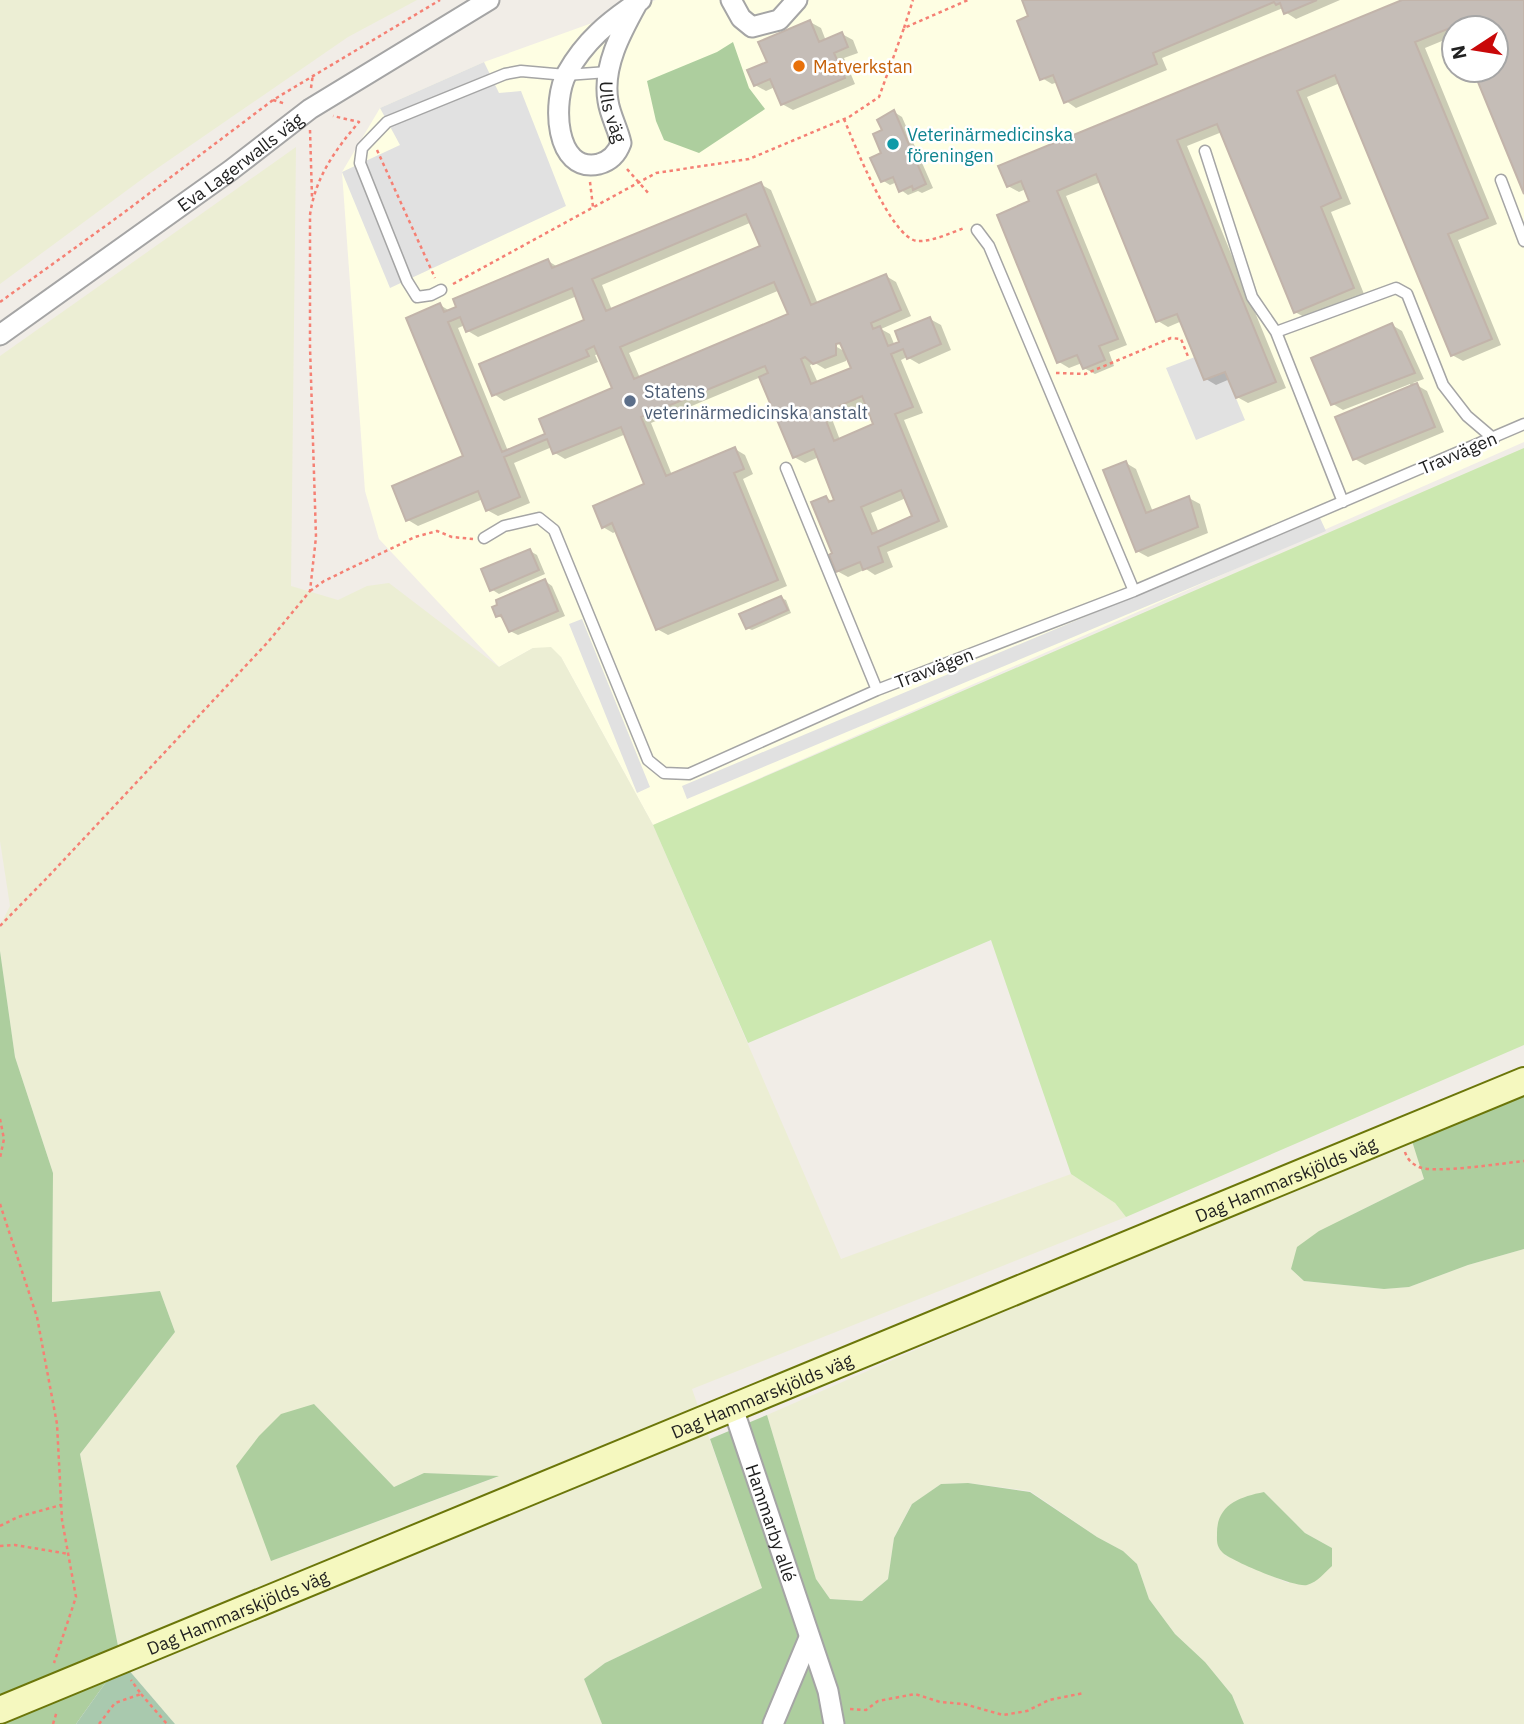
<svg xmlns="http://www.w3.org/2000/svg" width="1524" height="1724" viewBox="0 0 1524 1724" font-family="'IBM Plex Sans',sans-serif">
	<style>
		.education { fill: #fefee3; fill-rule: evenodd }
		.farmland { fill: #eceed4; fill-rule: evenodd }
		.grass { fill: #cce8b0 }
		.forest { fill: #adce9e }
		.cemetery { fill: #a9c9ae }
		.parking { fill: #e1e1e1 }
		.shadow { fill: #0003; fill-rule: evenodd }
		.building { fill: #c5bdb7; stroke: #c2b4aa; stroke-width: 2; fill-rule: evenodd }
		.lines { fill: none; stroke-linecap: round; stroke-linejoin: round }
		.service-casing { stroke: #a5a5a5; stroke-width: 13 }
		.minor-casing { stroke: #a5a5a5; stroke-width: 23 }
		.secondary-casing { stroke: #6b7609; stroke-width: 30 }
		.path { stroke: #f58074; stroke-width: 2.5; stroke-dasharray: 3.5 3.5; stroke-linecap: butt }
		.service { stroke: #fff; stroke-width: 10 }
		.minor { stroke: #fff; stroke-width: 19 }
		.secondary { stroke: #f5f8bf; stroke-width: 26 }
		.food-dot { fill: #e8710a; stroke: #fff; stroke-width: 2.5 }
		.culture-dot { fill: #0f9aa8; stroke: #fff; stroke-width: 2.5 }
		.service-dot { fill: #5c6f8a; stroke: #fff; stroke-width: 2.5 }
		.labels { text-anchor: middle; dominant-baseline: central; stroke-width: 5; stroke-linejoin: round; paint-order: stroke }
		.food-label { font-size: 18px; fill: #c56008; stroke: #fff; text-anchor: start }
		.street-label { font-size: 18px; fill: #212121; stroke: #fff }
		.culture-label { font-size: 18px; fill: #0d838f; stroke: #fff; text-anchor: start }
		.service-label { font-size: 18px; fill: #4e5e75; stroke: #fff; text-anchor: start }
	</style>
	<rect width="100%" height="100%" fill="#f1ede7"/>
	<path class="education" d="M656 0H1524V442L653 825 561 657 533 648 499 667 379 539 365 491 342 172 380 108 484 62ZM1454 28H1496V70H1454Z"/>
	<path class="farmland" d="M0 0H417L348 37 149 174 0 284Z
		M296 147 291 586 338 600 367 586 389 583 499 667 533 648 551 647 561 657 653 825 841 1259 1071 1174 1115 1203 1126 1217 692 1389 762 1588 605 1663 584 1679 602 1724H175L121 1661 80 1454 175 1332 160 1291 52 1302 53 1173 15 1057 0 951V926L10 906 0 841V356ZM314 1404 394 1487 424 1473 497 1477 271 1561Z
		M1524 1090V1096L1477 1111 1413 1141 1424 1179 1353 1214 1291 1269 1304 1281 1384 1289 1409 1287 1468 1265 1524 1249V1724H1244L1232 1695 1205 1662 1175 1634 1149 1599 1137 1564 1123 1551 1097 1537 1030 1491 968 1483 941 1484 911 1505 894 1538 888 1579 862 1601 830 1599 816 1579 767 1415 1146 1249ZM1264 1492 1305 1533 1332 1548 1288 1583 1225 1555Z"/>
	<path class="grass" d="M1524 448V1045L1126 1217 1115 1203 1071 1174 991 940 748 1043 653 825Z"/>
	<path class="forest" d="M733 42 749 88 765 109 699 153 664 140 656 121 647 81 717 52Z
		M0 951 15 1057 53 1173 52 1302 160 1291 175 1332 80 1454 121 1661 76 1724H0Z
		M1524 1096V1249L1468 1265 1409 1287 1384 1289 1304 1281 1291 1269 1297 1247 1319 1231 1424 1179 1412 1141 1477 1111Z
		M314 1404 394 1487 424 1473 499 1476 271 1561 236 1466 259 1436 281 1414Z
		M767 1415 816 1579 830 1599 862 1601 888 1579 894 1538 912 1504 941 1484 968 1483 1030 1492 1097 1537 1123 1551 1137 1564 1149 1599 1175 1634 1205 1662 1232 1695 1244 1724H602L584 1679 605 1663 762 1588 710 1439Z
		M1264 1492 1305 1533 1332 1548V1566C1324 1573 1318 1582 1307 1585 1295 1588 1232 1561 1223 1553 1216 1546 1217 1541 1217 1533 1217 1505 1239 1497 1264 1492Z"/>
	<path class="cemetery" d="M121 1661 175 1724H76Z"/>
	<path class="parking" d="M484 62 499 93 521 91 566 206 390 288 342 172 400 145 380 108Z
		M1195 357 1204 380 1225 372 1245 420 1196 440 1166 368Z
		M1320 518 1326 531 687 799 682 786Z
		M582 619 650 787 637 793 569 624Z"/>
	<path class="shadow" d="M1024 0H1340L1296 19 1285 12 1283 8 1162 58 1167 70 1076 108 1066 101 1058 82 1052 84 1042 78 1031 17Z
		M1407 0H1524V189L1475 70H1496V28H1454V36L1425 48 1497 224 1458 240 1501 345 1463 361 1452 355 1340 83 1307 97 1351 204 1331 212 1364 294 1306 318 1295 312 1222 132 1187 146 1286 388 1248 403 1237 397 1230 379 1216 385 1206 379 1182 321 1168 327 1158 321 1101 182 1066 196 1127 345 1109 352 1114 366 1095 374 1084 368 1082 363 1069 368 1059 362 1031 203 1026 189 1019 192 1008 186Z
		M810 22 821 28 826 41 842 34 853 40 858 53 844 58 855 84 793 110 782 104 775 87 766 91 755 85 769 63Z
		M894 112 902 117 933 188 922 193 918 191 908 195 901 190 897 182 890 185 882 180 884 131Z
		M760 184 771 190 818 304 886 276 896 282 911 316 881 329 890 334 895 346 930 319 941 325 951 350 919 364 907 357 901 360 923 413 904 420 948 527 887 552 893 567 875 575 866 569 848 577 837 571 826 498 834 502 837 501 819 457 805 463 794 457 761 377 651 423 672 475 735 449 745 455 753 474 743 479 787 586 668 635 657 629 617 531 613 533 603 527 646 485 626 434 565 459 555 453 552 447 514 463 530 503 498 516 487 510 483 499 418 526 408 520 465 457 440 305 450 311 548 261 558 267ZM752 222 762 247 612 310 602 285ZM780 290 790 315 640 378 629 353ZM577 296 587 321 494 394 504 401 598 362 595 355 599 354 614 389 547 435 508 451 458 328 465 325 468 331 478 337ZM830 339 844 347V351L828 342ZM846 353 853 369 818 383 810 365 815 363 825 369 846 361ZM867 404 876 425 840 440 832 419ZM906 498 914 517 879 533 871 513Z
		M1392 325 1402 331 1424 379 1413 383 1427 391 1444 432 1365 465 1355 459 1411 388 1410 384 1343 410 1333 404Z
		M1126 463 1136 469 1153 512 1189 498 1200 504 1208 533 1148 557 1137 551Z
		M530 551 537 555 545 574 499 594 491 589Z
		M545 581 552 586 565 616 518 635 510 631 506 620 498 616Z
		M781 598 786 600 791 613 752 630 747 628Z"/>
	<path class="building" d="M1022 0H1317L1284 14 1280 3 1276 5 1274 2 1153 53 1157 64 1064 103 1053 75 1040 80 1017 21 1028 16Z
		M1402 0H1524V194L1473 70H1496V28H1456L1455 26 1415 42 1488 218 1448 234 1492 339 1451 356 1335 75 1297 91 1341 198 1321 207 1354 288 1294 313 1217 124 1177 140 1276 382 1236 398 1225 372 1204 380 1177 314 1156 322 1096 174 1057 191 1118 339 1099 346 1105 360 1083 369 1077 355 1057 363 997 215 1029 201 1021 181 1007 187 998 166Z
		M810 20 819 42 842 32 848 47 834 53 845 78 781 105 770 79 754 86 747 70 767 62 758 42Z
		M894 110 926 184 913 190 912 186 899 192 893 177 881 182 870 158 881 153 873 134 882 130 877 120Z
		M761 182 811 305 886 274 901 310 871 323 873 329 880 326 888 346 899 342 895 331 930 317 941 344 907 359 903 349 891 354 913 407 895 414 939 521 878 547 883 562 863 570 860 562 836 572 829 555 832 553 811 502 826 496 829 502 834 500 814 449 793 458 759 377 768 373 765 366 641 417 666 476 735 447 744 469 734 473 778 580 656 630 612 523 602 528 593 506 644 484 621 427 553 454 547 439 504 457 520 497 486 511 478 491 406 521 392 486 463 456 406 318 440 303 444 312 456 307 453 299 548 259 552 268ZM746 214 760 246 606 311 592 279ZM774 282 788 314 634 379 620 347ZM572 288 584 320 479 364 492 396 589 356 586 350 594 346 612 388 539 419 545 434 502 452 448 322 460 317 466 332ZM840 343 851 368 811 384 801 359 805 357 813 364 836 355V344ZM862 396 873 424 834 441 823 413ZM901 490 912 516 872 534 861 507Z
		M1392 323 1415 373 1331 405 1311 358Z
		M1417 383 1435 427 1353 460 1335 417Z
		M1126 461 1146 513 1189 496 1198 527 1136 552 1103 470Z
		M530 549 539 570 490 591 481 569Z
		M545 579 558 611 509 632 501 615 496 617 492 607 497 605 496 600Z
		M781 596 788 610 746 629 739 614Z"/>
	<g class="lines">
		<g class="service-casing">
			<path id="service" d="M1205 151 1252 297 1276 332 1343 502
				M1501 180 1524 241
				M977 230 989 246 1134 591
				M441 290 431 295 417 297 407 281 360 163 362 148 387 122 505 74 521 71 566 75 608 72
				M1276 332 1396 288 1407 294 1443 385 1467 416 1494 439
				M786 468 877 690
				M484 538 504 526 539 518 554 530 648 760 664 773 689 774 877 690 1134 591 1524 424"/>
		</g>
		<g class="minor-casing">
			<g id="minor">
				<path d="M731 0 741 18 752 27 779 20 797 0"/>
				<path id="s1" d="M638 2C622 31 602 66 608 101 610 115 618 129 621 143 617 154 610 161 599 164 554 174 552 100 567 73 585 41 608 22 638 2L641 0"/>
				<path id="s2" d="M0 335 231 170 310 109 489 0"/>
				<path id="s3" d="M733 1408 828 1691 834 1724"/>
				<path d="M773 1724 809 1638"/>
			</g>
		</g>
		<g class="secondary-casing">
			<g id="secondary">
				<path id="s4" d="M0 1710 1524 1081"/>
			</g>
		</g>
		<path class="path" d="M904 28 913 0
			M311 88 313 74
			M273 100 286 104
			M844 119C854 143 891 238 917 241 931 242 951 233 964 228
			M310 130 312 197
			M377 150 435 278
			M627 169 650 195
			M590 182 593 207
			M453 284 656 173 749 159 849 117 879 97 904 28 968 0
			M0 302 122 214 273 100 440 0
			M1056 373 1085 374 1171 338 1181 339 1189 359
			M310 591 324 581 415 537 437 531 452 537 473 539
			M0 926 46 879 268 642 310 591 316 537 310 347V215C315 178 335 150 359 122L333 116
			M0 1119 4 1139 0 1158
			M1405 1152C1407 1159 1412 1164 1419 1167 1434 1174 1504 1163 1524 1161
			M0 1204 37 1317 57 1424 62 1520 76 1597 54 1663
			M0 1526 18 1517 61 1505
			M0 1546 15 1545 69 1554
			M141 1694 167 1724
			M850 1709 866 1710 878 1701 915 1694 940 1702 964 1704 1003 1715 1027 1711 1049 1700 1084 1693
			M53 1724 57 1711
			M99 1724 115 1703 141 1694 131 1680"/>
		<use href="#service" class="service"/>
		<use href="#minor" class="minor"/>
		<use href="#secondary" class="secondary"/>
	</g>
	<circle class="food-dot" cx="799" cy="66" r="7"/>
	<circle class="culture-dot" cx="893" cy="144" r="7"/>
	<circle class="service-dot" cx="630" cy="401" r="7"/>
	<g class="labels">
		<g class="food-label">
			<text x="813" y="66">Matverkstan</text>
		</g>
		<g class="street-label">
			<text stroke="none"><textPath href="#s1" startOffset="117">Ulls väg</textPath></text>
			<text stroke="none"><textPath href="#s2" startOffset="296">Eva Lagerwalls väg</textPath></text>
			<text transform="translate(1458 453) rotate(-23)">Travvägen</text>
			<text transform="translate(934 668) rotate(-21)">Travvägen</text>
			<text stroke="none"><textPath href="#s4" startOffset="1391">Dag Hammarskjölds väg</textPath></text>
			<text stroke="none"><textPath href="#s4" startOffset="824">Dag Hammarskjölds väg</textPath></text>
			<text stroke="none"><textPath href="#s3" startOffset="121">Hammarby allé</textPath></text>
			<text stroke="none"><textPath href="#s4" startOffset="257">Dag Hammarskjölds väg</textPath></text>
		</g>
		<g class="culture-label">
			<text x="907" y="134">Veterinärmedicinska<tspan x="907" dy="21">föreningen</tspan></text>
		</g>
		<g class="service-label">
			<text x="644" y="391">Statens<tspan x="644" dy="21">veterinärmedicinska anstalt</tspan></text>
		</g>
	</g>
	<g transform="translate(1475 49) rotate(258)"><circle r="33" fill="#ffffff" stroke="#a6a6a6" stroke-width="2"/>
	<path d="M0-5L12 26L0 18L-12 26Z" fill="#c90809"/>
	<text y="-10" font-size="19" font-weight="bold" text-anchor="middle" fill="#212121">N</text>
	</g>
</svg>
